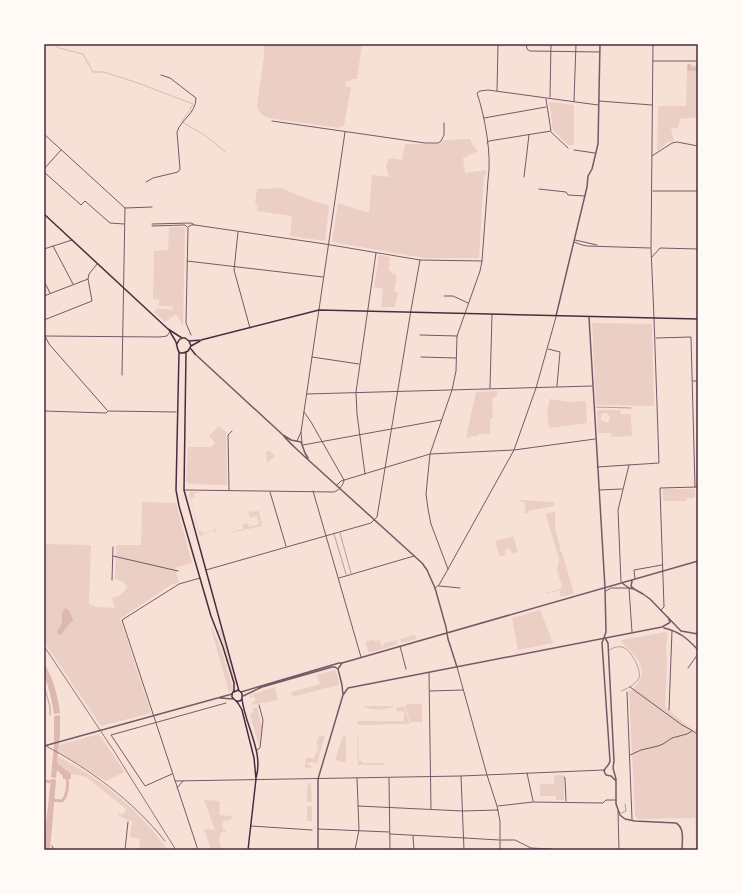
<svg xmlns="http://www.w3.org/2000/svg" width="742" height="894" viewBox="0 0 742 894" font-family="Merriweather,serif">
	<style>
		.green { fill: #ebcfc5; fill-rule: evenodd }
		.water { fill: #dcb8b0 }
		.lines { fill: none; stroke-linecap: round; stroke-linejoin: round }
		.stream { stroke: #dcb8b0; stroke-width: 1 }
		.canal { stroke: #dcb8b0; stroke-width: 3 }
		.service { stroke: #755966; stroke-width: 0.5 }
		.pedestrian { stroke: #755966; stroke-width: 1 }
		.minor { stroke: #755966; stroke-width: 1 }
		.tertiary { stroke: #755966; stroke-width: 1.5 }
		.secondary { stroke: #4a2c40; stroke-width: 1.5 }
		.rail { stroke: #8f747c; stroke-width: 1 }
		.neatline { fill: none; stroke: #4a2c40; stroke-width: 1.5 }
	</style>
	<rect width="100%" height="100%" fill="#f7e1d7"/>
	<path class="green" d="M264 44H362L357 79H352L350 81H346L345 86 351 87 344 126H341L340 128 268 118C262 115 259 113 257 106L264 57Z
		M687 65H688V70H696V68H690V65H698V117L680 119 678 128H671L674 141 668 142 657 152 658 106H686Z
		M549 102 574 105V145H568L553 130Z
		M470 139 473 146 478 151 463 158 465 173 486 170 487 173 484 176 479 258H424L332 242 338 203 369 213 372 175 389 177 386 167 389 158 402 160 405 144H438L442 142 444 140Z
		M282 188 297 195 329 206 325 241 290 236 292 216 257 211 258 205 255 204 257 189Z
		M169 227H185L183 326 176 314 165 322 154 312 158 308 173 310 172 306H159V300L153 299 154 251 168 250Z
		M379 255 390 257 389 270 391 271V273L397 275 394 291 398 292 395 307H381L383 289 374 287Z
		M592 323 652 324 654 406 596 405Z
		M497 391V396L495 397 492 399 493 418 490 419V434H479L478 436H471L470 438H466L476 392Z
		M550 399 570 402 586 401 587 423 549 428 547 412Z
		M597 410H620L621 414H631L632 436 612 437 611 433H598ZM603 413H607L609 415 610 418 608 422H605L601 420V415Z
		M219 426 227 433 226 434 227 485 189 484 186 481 188 447H211L215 443 209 436Z
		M269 450 275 456 267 463 266 453Z
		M663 489H695V498H686V501H663Z
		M189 492H203L194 494V497L191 498 199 531 201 530 202 533 215 530V527L216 531 214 533 213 531 203 534V536L199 535Z
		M520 500 554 502V506L528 511 529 513 526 514 524 512 526 511 524 502H521Z
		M142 502 176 503 192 563 175 568 179 582 171 585 120 619 151 713 101 726 44 642V544L91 545 89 604 97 607 115 608 112 598C118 596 124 594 127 587 125 582 120 580 115 579L116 545H141Z
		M259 511 262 526 231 533V532L243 529 242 525 248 523 249 527 259 524 257 516 250 518 248 512Z
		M555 512V529L561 550H560V552H562L574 594 561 597 559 590 547 594 546 593 559 589 561 588 562 585 557 571 559 559 546 515 547 513Z
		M513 536 518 552 512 554 510 548 505 550 506 555 500 557 495 541 500 539V540Z
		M540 610 553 643 518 650 512 618Z
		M212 628 221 648 232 685 233 689 231 692H229L211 629Z
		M221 629 236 684 235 685 223 642 217 630Z
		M665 632 668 633 666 648 667 663 665 707 694 731 698 726V850H696L695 818 638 819 635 815 629 692C643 681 647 668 633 654 629 649 624 646 621 640Z
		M414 635 416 636 417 639 401 643 400 639Z
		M374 639 375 641 380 640 382 647 385 643 397 640 398 644 369 653 365 642Z
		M335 670 336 671 339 685 292 697 291 692 320 684 317 675Z
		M275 687 278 700 252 705 253 702 255 701V699L254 697H250V695Z
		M410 704H422V723L421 724V722H410L405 705Z
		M365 706H394V707C384 710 375 711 364 707Z
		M404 706 410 724 358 725V721H404V711H396V708Z
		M257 707 262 727 259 746 250 715 253 712V708Z
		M99 734 125 772 106 781 59 752V745Z
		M319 735 325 736 317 763 308 762 307 764 312 766 311 768H305L306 757 313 759 317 752 318 746 316 745Z
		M343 736 346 737V763L335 760Z
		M357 736H361L358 737 359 761H362V763H383V761L384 762V765H358Z
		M58 756C77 767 96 778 113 792 133 808 153 829 168 850H135L136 848H139L140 839 130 837 132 821 127 820 118 815 120 813 122 815 126 809 86 777 71 774 61 766 57 762Z
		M554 775H563L564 777V800H556V796H540V784H554Z
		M309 781 311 785 312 802H307V785H309Z
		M204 800 220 801 219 815 232 816 231 820 223 821 222 829 226 830V832L223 831C217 840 219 841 222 850H211L204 829 215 830Z
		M307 806H312V821H307Z"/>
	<path class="water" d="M65 608C69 609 72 616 73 621L67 626 62 634 58 635 57 634C57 628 59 630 61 625 64 618 59 615 65 608Z
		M44 663C53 678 58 696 60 713L54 714 51 698 47 683 44 677Z
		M60 715V734L57 762 61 766 71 774V779H63V776L57 770 56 778 51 777 54 746V716Z
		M51 779H55L56 781 50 850H44V842Z"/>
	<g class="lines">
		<path class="stream" d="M53 44 59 48 83 54 93 72H104L138 83 193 104 190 110 182 121V122L206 136 222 149 225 152"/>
		<path class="canal" d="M689 65V69H698
			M44 781 53 782
			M51 800 62 801C68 795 68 784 67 776"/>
		<path class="service" d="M596 407 631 408
			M340 533 351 573
			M334 534 346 574
			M609 650C613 648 617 646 622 647 630 648 642 670 639 678 635 685 628 688 621 691
			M44 685 50 707V715
			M621 813 626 811 625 804"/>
		<path class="pedestrian" d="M630 687 682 725 693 731 698 735
			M627 692 632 819
			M630 755 641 750 658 746 663 744 672 738 687 734 692 731
			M564 777 565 778 566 801
			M413 836 414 850
			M465 838 499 840"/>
		<path class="minor" d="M526 44 527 49 530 51 599 52
			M653 61H698
			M497 91 498 44
			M550 97 551 44
			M574 101 576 44
			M599 101 652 105
			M484 118 546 107
			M272 121 425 143H438L441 141 444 135V123
			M551 132 568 148
			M44 134 125 208 152 207
			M487 143 489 141 551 131 546 99
			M574 150 595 153
			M652 156 672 143 677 142 698 146
			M44 169 61 150
			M44 172 81 205 85 201 110 223 124 224
			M524 177 529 135
			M146 182 153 178 178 172 180 169 177 132C181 119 196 114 196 98L170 78 161 75
			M539 189 566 192 568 195 585 196
			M653 191H698
			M152 224 191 223 195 225 325 244 420 260 482 261
			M152 226 185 225 187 227
			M188 227 191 225H194
			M188 228 186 323 191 335
			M238 232 234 270 250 328
			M575 240 597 245
			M574 242 582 245 587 246 650 248
			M53 246 73 284
			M44 249 72 240
			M652 257 660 248 698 249
			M187 261 323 277
			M44 281 50 293
			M44 296 88 279 89 274 97 264
			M444 296H453L468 303
			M44 320 92 301 88 279
			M44 334 49 344 107 410
			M420 335 457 336
			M44 336 160 337 167 336 169 333
			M656 338 691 337 695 487
			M548 349 560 352 557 386
			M312 357 359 364
			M421 357 456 358
			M122 375 125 208
			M693 381H698
			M490 388 492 315
			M307 394 592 386
			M44 411 106 413 108 411 176 412
			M304 412 311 422 344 480
			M301 432 302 443
			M297 441 301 432 345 132
			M303 445 441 420
			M597 467 659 463 654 318 651 248 653 44
			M365 474 357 414 356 392 376 253
			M337 485 341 481 430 454 514 450 595 439
			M184 490 334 492C339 490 342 487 344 481
			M229 490 228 435 232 431
			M599 490 622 489
			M313 491 361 657
			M270 492 286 546
			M113 556 178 571
			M448 569 431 524 428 509 426 494 430 454 452 390 456 371 457 336 480 271 482 261 488 180C492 155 485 117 477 93L480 91 488 90 598 105
			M206 570 371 523 377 517 411 310 420 260
			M339 578 414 556
			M635 579 634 570 662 565
			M112 580 113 547
			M621 582 618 510 629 465
			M439 586 460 588
			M435 588 439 585 448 569 514 450 536 388 556 317
			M606 591 611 588H629L632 632
			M661 610 664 607 660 488 698 487
			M400 646 406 669
			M457 667 487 775 497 806 500 821V850
			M688 668 698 654
			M429 673 431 809
			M430 691 463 690
			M669 710 672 631
			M257 750 260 748 263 720 259 705
			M527 773 533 801
			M172 774 145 786 111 735 226 703
			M461 776 464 850
			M389 778 390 850
			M175 781 461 776 604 770
			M177 788 183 781
			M358 806 463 811 498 810
			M498 806 533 802 603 803 606 800H616
			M618 811 619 850
			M251 826 312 830
			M318 829 389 832
			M390 834 465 838
			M501 840H515L531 848 551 849 554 850
			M52 846 54 850
			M125 850 128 822
			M198 850 122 620 179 584 200 578
			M355 850 359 830 357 778"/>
		<path class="tertiary" d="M556 316 587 187 588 176 592 169 598 144 600 44
			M589 317 605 588 606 632 602 643 610 761C609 766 605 767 604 771L606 775 611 776
			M195 354 283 435 291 440 301 442 305 453 308 458
			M283 435C289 443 297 449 304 456L422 563 427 570 435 588 446 627 448 639 457 667
			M632 581 631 586 634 589
			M622 583 629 588 634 589 643 594 650 599 681 631 698 634
			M664 628C680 632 687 638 698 650
			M605 638 608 643 614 761 613 768 616 779V804L620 815 625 819 635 821 676 823C685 828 682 841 682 850
			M241 692 339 663H342L698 561
			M343 695 348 688 662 627 669 623 670 622 668 617
			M243 696 262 687 332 667H335L338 669
			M220 698 233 699
			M44 746 232 694
			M611 776 616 781
			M318 850V779L343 695 342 685 338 669 342 663"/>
		<path class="secondary" d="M44 214 168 329 182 338H185L189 341 201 340 319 310 698 319
			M169 330C171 334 174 338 176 342 178 349 177 357 188 351L191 346 189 341
			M177 344 179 340 182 338
			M191 346 200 341
			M191 349 195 354
			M179 352 176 490 179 506 211 616 223 647 234 683V690L232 694V697L238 703 242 710 254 758 256 779 248 850
			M186 353 184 490 239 691
			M234 692 238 690 241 692 242 694V699L240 701H236
			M242 699C245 725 264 752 256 778"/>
		<path class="rail" d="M44 646 114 751 176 850
			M44 745C90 769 132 800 165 841"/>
	</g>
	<rect width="742" height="894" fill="none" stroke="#fffaf5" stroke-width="90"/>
	<rect x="45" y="45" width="652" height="804" class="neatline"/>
</svg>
